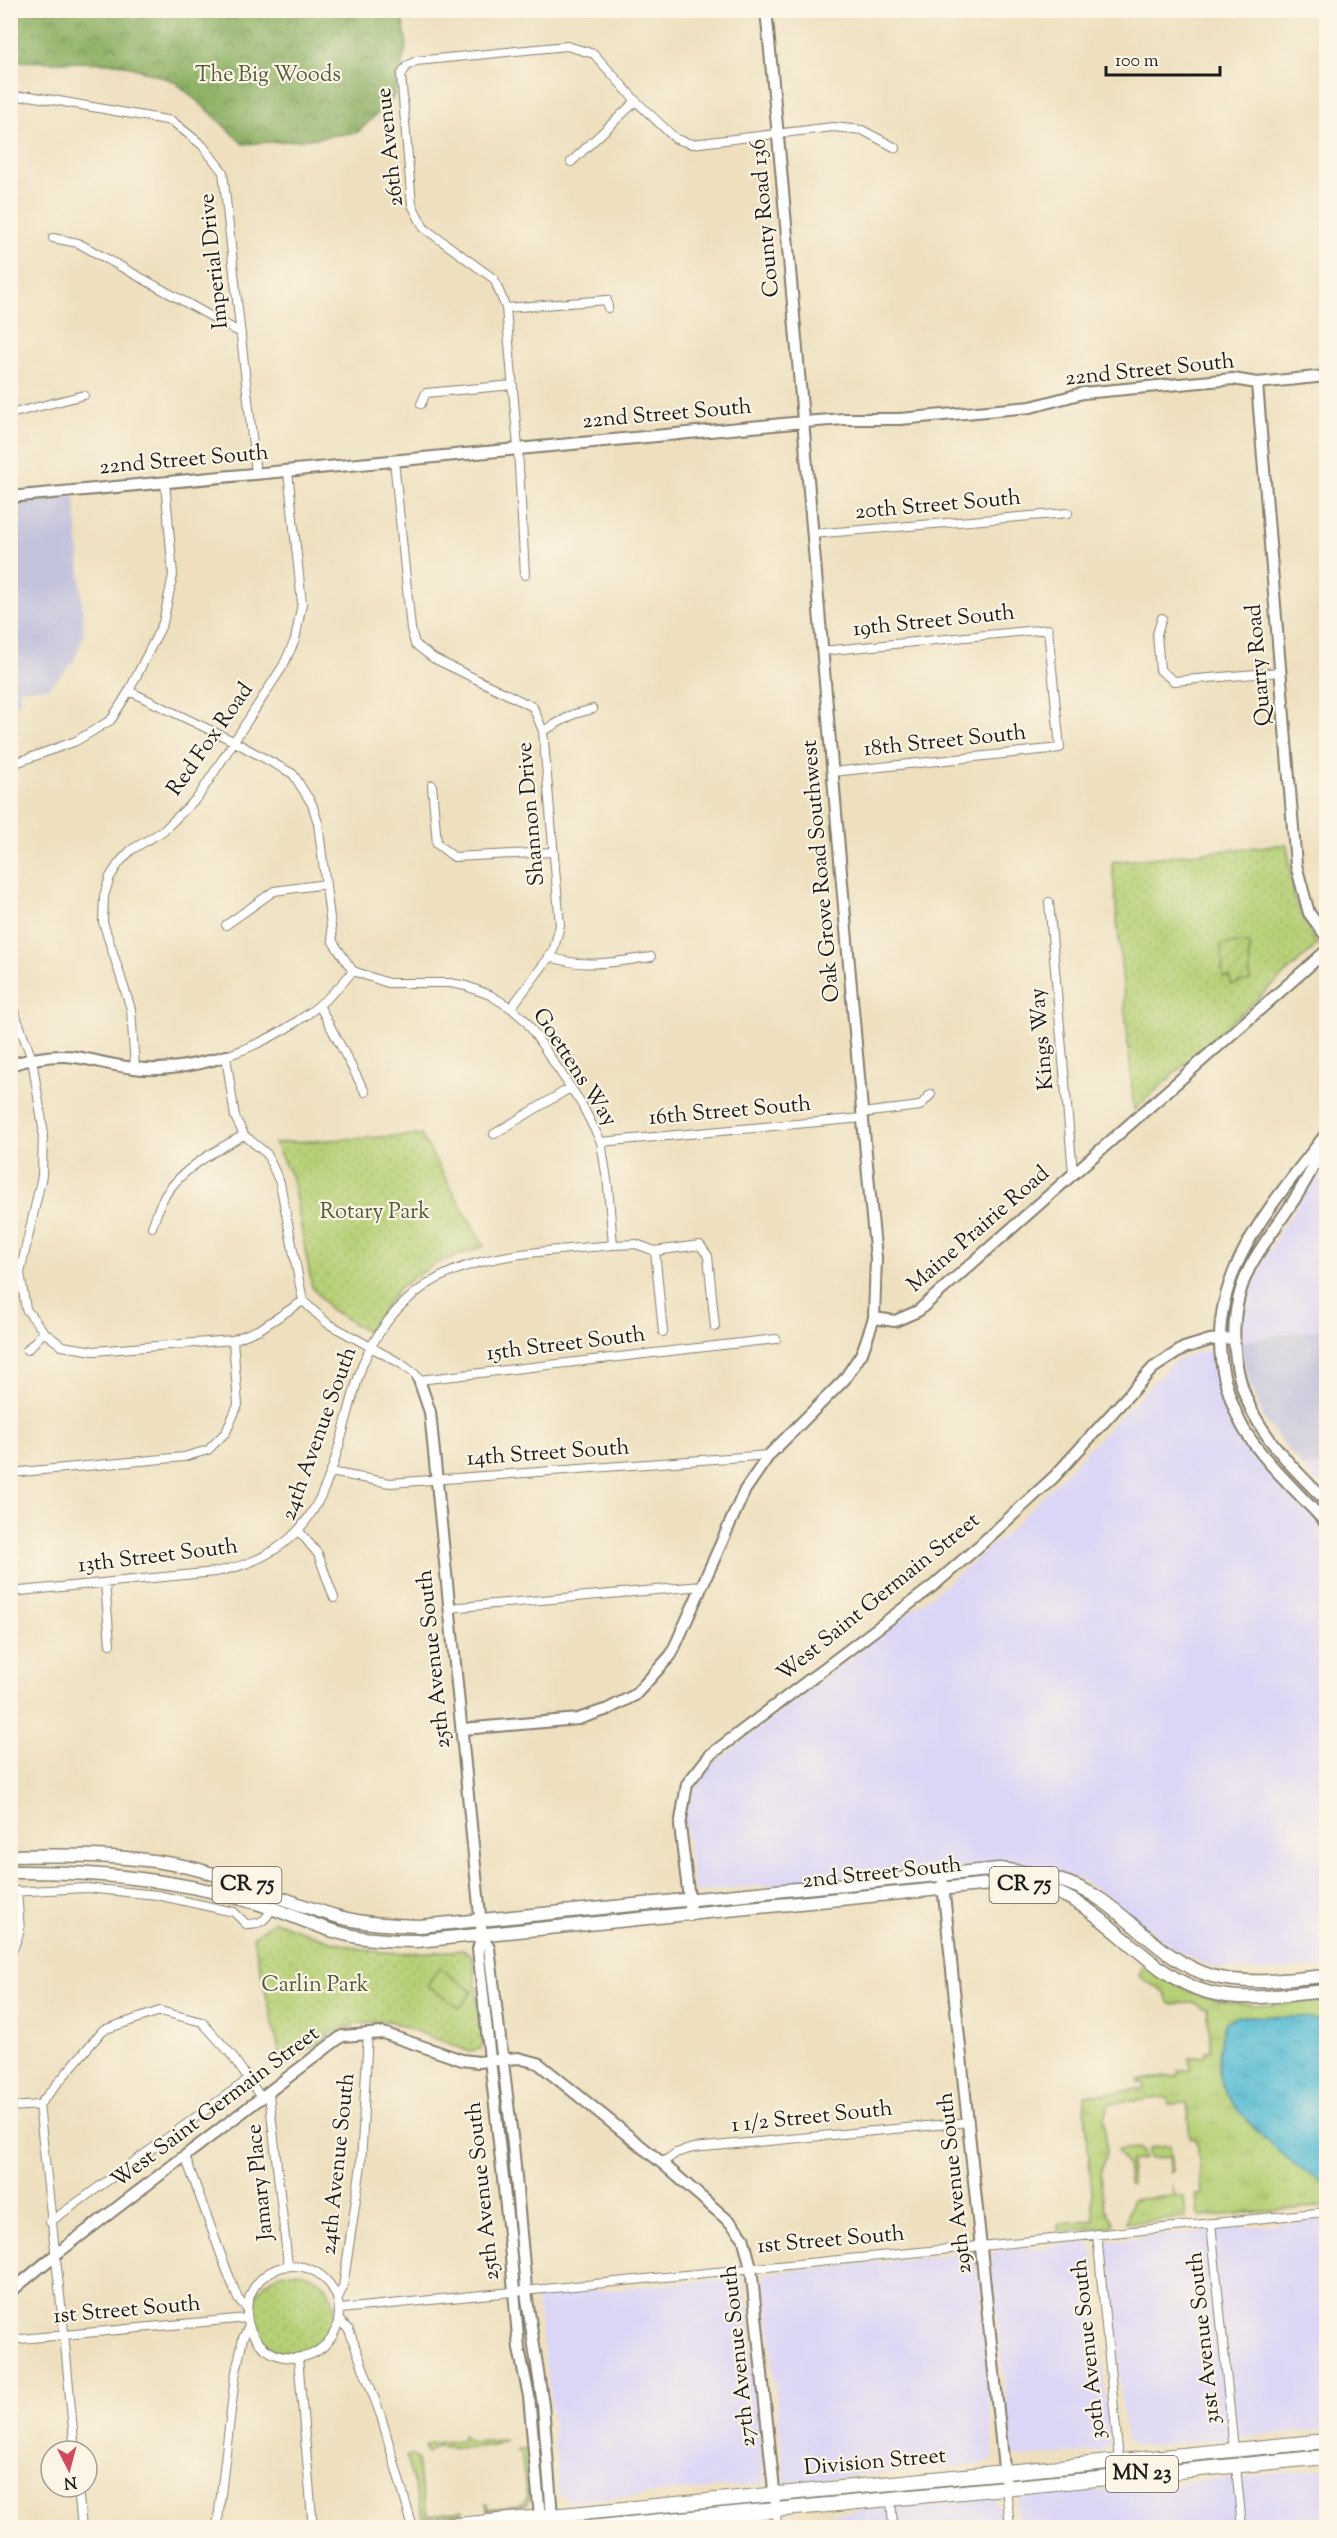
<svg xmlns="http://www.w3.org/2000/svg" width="1337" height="2538" viewBox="0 0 1337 2538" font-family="'Sorts Mill Goudy',serif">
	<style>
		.built { fill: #dcd6f6 }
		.industrial { fill: #c2c2dc }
		.grass { fill: url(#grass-tufts); stroke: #697649; stroke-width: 1.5 }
		.forest { fill: url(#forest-crowns); stroke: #566742; stroke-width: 1.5 }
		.park { fill: url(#park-dots); stroke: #697649; stroke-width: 1.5 }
		.garden { fill: url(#garden-furrows); stroke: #697649; stroke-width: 1.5 }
		.pitch { fill: #b6d076; stroke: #697649; stroke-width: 1.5 }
		.water { fill: url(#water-ripples); stroke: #396c78; stroke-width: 1.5 }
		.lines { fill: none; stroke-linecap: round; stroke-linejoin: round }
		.street-casing { stroke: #857e6e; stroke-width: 10 }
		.secondary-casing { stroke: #857e6e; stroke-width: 14 }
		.primary-casing { stroke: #857e6e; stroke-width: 15 }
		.highway-casing { stroke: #857e6e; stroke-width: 16 }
		.street { stroke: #fff; stroke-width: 8 }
		.secondary { stroke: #fff; stroke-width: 10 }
		.primary { stroke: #fff; stroke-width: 12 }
		.highway { stroke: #fff; stroke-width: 14 }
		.labels { text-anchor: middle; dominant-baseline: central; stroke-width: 4.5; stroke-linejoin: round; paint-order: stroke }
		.shield { fill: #fcf5e5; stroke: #5f5d58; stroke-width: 1.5 }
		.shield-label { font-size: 21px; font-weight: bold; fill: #1c1c1c }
		.park-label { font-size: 22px; fill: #525b3c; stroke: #fcf5e5 }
		.street-label { font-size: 22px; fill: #1c1c1c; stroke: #fcf5e5 }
	</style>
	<defs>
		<pattern id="grass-tufts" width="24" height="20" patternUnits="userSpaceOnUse" patternTransform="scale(1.5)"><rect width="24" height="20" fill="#b6d076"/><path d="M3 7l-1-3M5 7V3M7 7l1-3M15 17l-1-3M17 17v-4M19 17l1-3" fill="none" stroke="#9cb266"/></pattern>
		<pattern id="forest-crowns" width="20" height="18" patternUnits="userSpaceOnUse" patternTransform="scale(1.5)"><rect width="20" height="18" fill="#90b267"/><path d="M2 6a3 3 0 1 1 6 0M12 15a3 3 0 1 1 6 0" fill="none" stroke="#759054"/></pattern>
		<pattern id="park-dots" width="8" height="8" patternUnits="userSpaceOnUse" patternTransform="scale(1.5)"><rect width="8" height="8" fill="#b6d076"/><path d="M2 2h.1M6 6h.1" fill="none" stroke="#9cb266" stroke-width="1.8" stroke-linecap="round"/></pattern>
		<pattern id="garden-furrows" width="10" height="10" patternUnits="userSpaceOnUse" patternTransform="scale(1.5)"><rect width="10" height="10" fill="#b6d076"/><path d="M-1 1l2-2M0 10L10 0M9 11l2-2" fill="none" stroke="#9cb266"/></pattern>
		<pattern id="water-ripples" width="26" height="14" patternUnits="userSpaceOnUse" patternTransform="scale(1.5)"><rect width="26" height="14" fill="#56bcd4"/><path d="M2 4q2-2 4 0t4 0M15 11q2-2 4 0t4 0" fill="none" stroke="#4aa1b5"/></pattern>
	</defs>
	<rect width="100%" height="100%" fill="#fcf5e5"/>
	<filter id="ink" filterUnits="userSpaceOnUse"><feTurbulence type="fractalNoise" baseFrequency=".0167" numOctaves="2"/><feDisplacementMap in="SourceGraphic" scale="12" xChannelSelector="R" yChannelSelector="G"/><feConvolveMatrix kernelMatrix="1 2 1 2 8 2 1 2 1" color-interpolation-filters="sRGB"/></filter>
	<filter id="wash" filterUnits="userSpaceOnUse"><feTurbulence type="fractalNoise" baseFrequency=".008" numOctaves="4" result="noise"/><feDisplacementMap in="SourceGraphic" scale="24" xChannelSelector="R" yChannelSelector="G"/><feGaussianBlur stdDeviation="1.35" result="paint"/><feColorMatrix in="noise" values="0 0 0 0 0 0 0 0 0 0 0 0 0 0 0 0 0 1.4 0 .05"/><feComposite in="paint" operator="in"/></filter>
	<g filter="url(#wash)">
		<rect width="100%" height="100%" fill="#eee0bf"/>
		<path class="built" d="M1326 1158V1329L1291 1333 1240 1342 1242 1308 1256 1271Z
			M1215 1349 1221 1382 1244 1438 1326 1530V1966L1270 1972 1221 1968 1200 1962 1173 1948 1112 1899 1082 1880 1054 1871 1012 1863 694 1892 685 1821 687 1805 695 1788 713 1764 950 1581 1009 1531 1171 1364 1196 1352Z
			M1326 1464V1489L1302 1467Z
			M1326 2219V2429L1136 2447 1128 2443 1126 2440 1111 2303 1106 2245 1108 2241Z
			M1082 2243H1089L1092 2247 1110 2443 1102 2451 1020 2457 1014 2454 1012 2448 990 2257 996 2251Z
			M968 2253 975 2255 978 2264 994 2457 992 2460 987 2464 785 2482 764 2274Z
			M741 2277 745 2286 765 2484 569 2501 559 2494 550 2393 537 2302 540 2296Z
			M1326 2469V2527H1019L1017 2503 1021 2498 1027 2497Z
			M989 2498 994 2499 999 2506 1000 2527 683 2528Z"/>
		<path class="industrial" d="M75 496 84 634 73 663 48 688 19 689 20 702 11 703V503Z
			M1326 1329V1464L1302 1467 1265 1421 1248 1380 1240 1342 1291 1333Z"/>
		<path class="grass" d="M1143 1965C1156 1969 1177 1986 1192 1992 1234 2010 1282 2005 1326 2001V2206L1201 2217 1198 2215 1196 2195 1202 2194 1197 2140 1190 2138 1187 2103 1169 2104 1167 2097 1107 2104 1108 2110 1104 2118 1107 2152 1100 2174 1104 2207 1114 2224 1110 2227 1059 2231 1057 2227 1061 2223 1094 2220 1084 2096 1144 2088V2083H1139V2080L1178 2076V2071L1190 2069 1189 2058 1205 2056 1206 2051 1211 2049 1207 2008H1202L1195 2003 1170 2004 1165 1993 1139 1976Z
			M1170 2145 1173 2171 1171 2173 1169 2157 1149 2159 1148 2151 1152 2147Z
			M1138 2148 1143 2151 1144 2159 1130 2161 1132 2184H1129L1127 2166 1117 2150Z
			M1172 2184 1175 2197 1184 2196 1186 2218 1126 2223 1132 2200 1173 2196Z
			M462 2435 472 2442 506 2440C485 2450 459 2448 436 2446L427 2453 425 2444 462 2440Z
			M526 2448 530 2496 528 2505 487 2511 486 2503 488 2509 518 2506 525 2503 527 2498 521 2453 515 2450Z
			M411 2455 417 2459 420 2486 428 2515 462 2511V2514L423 2518 406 2456Z"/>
		<path class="forest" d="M10 11H401L407 44 393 98 358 132 302 140 243 144 211 113 174 81 119 63 11 61Z"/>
		<path class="park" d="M1287 844 1294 899 1317 945 1134 1110 1112 862Z
			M421 1135 484 1246 436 1263 399 1288 367 1332 330 1309 312 1287 292 1178 274 1143Z
			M274 1921C308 1933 344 1948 381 1952 408 1954 436 1952 464 1950L471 1954 473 1960 483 2045 481 2049 468 2051 389 2021 358 2024 336 2030 283 2068 253 1937Z
			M253 2313a41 41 0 1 1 82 0a41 41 0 1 1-82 0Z"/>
		<path class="garden" d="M1249 943 1250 981 1231 985 1230 977H1223L1221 944Z"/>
		<path class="pitch" d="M439 1968 472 1991 460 2008 427 1985Z"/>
		<path class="water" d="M1245 2016 1305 2017 1326 2022V2181C1297 2175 1231 2111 1221 2083 1216 2069 1221 2037 1225 2023L1235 2017Z"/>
	</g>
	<g filter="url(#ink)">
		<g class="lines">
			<g class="street-casing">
				<path id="street" d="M10 98 30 96 172 121 202 145 223 172 256 473
					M571 162 636 101
					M53 238 78 243 241 333
					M506 308 607 300 608 308
					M421 404 426 393 513 385
					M10 414 84 395
					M394 460 411 629 415 644 433 658 533 707 543 731 560 925 553 952 511 1008
					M812 534 1068 513
					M525 575 518 448 506 308 494 279 424 228 412 205 401 75 407 66 416 61 567 46 594 54 636 101 676 139 692 144 833 127 862 130 896 148
					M1162 618 1157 634 1160 670 1174 681 1280 672
					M822 651 1048 629 1060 748 833 772
					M129 691 233 741 293 774 312 804 318 823 333 942 353 971
					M543 731 574 714 593 709
					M10 765 76 741 111 720 129 691 163 623 173 575 165 482
					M432 785 437 844 454 857 553 852
					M1049 902 1073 1173
					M226 925 274 891 326 884
					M549 956C582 970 617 961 651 957
					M353 971C321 1011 274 1040 226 1056L235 1117 244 1135 267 1154 280 1183 303 1301 327 1323 400 1363 415 1374 419 1380 776 1339
					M10 1000 32 1059 43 1128 42 1176 20 1273 26 1309 44 1332 62 1346 94 1351 233 1340 260 1329 303 1301
					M319 1005 365 1092
					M135 1068 131 1009 103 922 104 896 110 877 119 863 131 850 163 831 198 797 283 666 295 640 302 603 288 472
					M862 1113 920 1106 931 1094
					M494 1134 570 1088
					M601 1142 862 1118
					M152 1227C155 1219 158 1209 162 1201 177 1171 216 1150 244 1135
					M613 1245 636 1244 655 1251 700 1245 708 1256 715 1327
					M655 1251 663 1332
					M27 1350 44 1332
					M330 1472 390 1483 769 1455
					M10 1473 184 1457 208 1450 226 1432 238 1405 233 1340
					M299 1531 318 1554 334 1598
					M105 1583 110 1644
					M10 1592 215 1572C334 1550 330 1459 363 1363 414 1250 507 1256 613 1245L608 1186 601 1142 581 1103 526 1021 511 1008 490 995 466 986 450 983H388L353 971
					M449 1608 702 1586
					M10 1892 86 1888 157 1895 234 1912 246 1924C260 1924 265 1922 272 1908
					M10 1957 20 1931 17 1891
					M269 2094 288 2265
					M39 2105 63 2323 75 2451
					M39 2105 103 2030 160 2011 202 2022 230 2053 262 2099
					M10 2107 39 2105
					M185 2156 224 2263 238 2299 247 2308
					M662 2163 676 2153 693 2148 969 2122
					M50 2222 249 2079
					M1211 2223 1234 2450
					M1097 2234 1119 2460
					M247 2312a46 46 0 1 1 92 0a46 46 0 1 1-92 0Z
					M338 2298 343 2287 361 2165 368 2033
					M340 2309 1326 2212
					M339 2320 349 2330 381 2416 413 2528
					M10 2340 247 2318
					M298 2358 313 2528
					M1236 2466 1242 2528
					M78 2487 82 2528
					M1006 2487 1010 2528
					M891 2498 893 2528
					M776 2509 777 2528
					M217 2528 235 2377 243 2338 249 2326"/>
			</g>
			<g class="secondary-casing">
				<path id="secondary" d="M1257 383 1296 865 1309 913 1326 936
					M10 497 804 422 844 419H900L1031 407 1083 393 1233 379 1257 383 1326 376
					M10 1065C30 1059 54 1054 75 1057 95 1060 114 1066 134 1068 164 1072 197 1065 226 1056
					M1326 1134C1272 1205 1202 1279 1224 1376 1229 1395 1235 1414 1245 1431 1267 1465 1299 1493 1326 1523
					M1326 1142C1315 1164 1304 1186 1290 1206 1277 1226 1261 1246 1250 1267 1225 1317 1231 1379 1260 1425 1278 1454 1303 1478 1326 1501
					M874 1318 895 1321 918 1311 1326 951
					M419 1380 430 1412 482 1936 489 1948 513 2145 527 2299 543 2405 553 2528
					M463 1729 578 1719 608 1709 635 1695 671 1655 745 1490 769 1455 844 1380 862 1353 874 1318 876 1258C835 842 807 426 766 10
					M942 1875 1006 2487
					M691 1915 680 1826 687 1784 710 1755 933 1586 980 1545 1054 1477 1153 1368 1184 1348 1210 1340 1234 1338
					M482 1936 478 1949 509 2234 519 2349 529 2396 541 2528
					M10 2292 55 2255 342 2036 383 2033 462 2060 478 2062 518 2058 538 2063 662 2163 731 2223 743 2237 751 2267 775 2500"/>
			</g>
			<g class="primary-casing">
				<path id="primary" d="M10 1856C72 1855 136 1854 196 1869 245 1882 291 1904 339 1917 366 1924 393 1925 420 1926L999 1869C1035 1873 1072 1879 1103 1901 1140 1927 1168 1963 1212 1976 1249 1986 1289 1979 1326 1976
					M10 1872C92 1871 171 1878 250 1901 282 1910 312 1926 344 1934 368 1940 392 1941 417 1941L1000 1883C1022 1885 1047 1887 1067 1897 1117 1922 1151 1976 1207 1992 1245 2003 1288 1994 1326 1991"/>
			</g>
			<g class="highway-casing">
				<path id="highway" d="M427 2528 1326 2441
					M588 2528 1326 2457"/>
			</g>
			<use href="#street" class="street"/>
			<use href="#secondary" class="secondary"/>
			<use href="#primary" class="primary"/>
			<use href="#highway" class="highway"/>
		</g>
	</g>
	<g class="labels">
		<g class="shield">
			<rect x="212.5" y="1867" width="69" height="36" rx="4.5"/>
			<rect x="989.5" y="1867" width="69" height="36" rx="4.5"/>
			<rect x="1106" y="2456" width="72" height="36" rx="4.5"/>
		</g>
		<g class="shield-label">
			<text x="247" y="1885">CR 75</text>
			<text x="1024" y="1885">CR 75</text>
			<text x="1142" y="2474">MN 23</text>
		</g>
		<g class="park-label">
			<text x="268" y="76">The Big Woods</text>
			<text x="375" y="1213">Rotary Park</text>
			<text x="315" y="1986">Carlin Park</text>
		</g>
		<g class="street-label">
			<text transform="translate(391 147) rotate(-96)">26th Avenue</text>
			<text transform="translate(766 218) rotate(-95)">County Road 136</text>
			<text transform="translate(215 261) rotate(-96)">Imperial Drive</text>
			<text transform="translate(1150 371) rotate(-6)">22nd Street South</text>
			<text transform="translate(667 415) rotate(-5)">22nd Street South</text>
			<text transform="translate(184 461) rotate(-5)">22nd Street South</text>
			<text transform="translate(938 506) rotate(-5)">20th Street South</text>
			<text transform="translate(934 622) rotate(-6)">19th Street South</text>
			<text transform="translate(1260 665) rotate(-95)">Quarry Road</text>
			<text transform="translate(211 740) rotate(-55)">Red Fox Road</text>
			<text transform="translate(945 742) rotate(-6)">18th Street South</text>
			<text transform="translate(532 814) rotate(-95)">Shannon Drive</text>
			<text transform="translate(822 871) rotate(-95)">Oak Grove Road Southwest</text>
			<text transform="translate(1043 1039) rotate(-95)">Kings Way</text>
			<text transform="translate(574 1068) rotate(57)">Goettens Way</text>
			<text transform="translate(730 1112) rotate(-5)">16th Street South</text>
			<text transform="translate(979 1230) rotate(-41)">Maine Prairie Road</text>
			<text transform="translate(566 1345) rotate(-7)">15th Street South</text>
			<text transform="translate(320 1434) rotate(-70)">24th Avenue South</text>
			<text transform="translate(548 1454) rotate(-4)">14th Street South</text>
			<text transform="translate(158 1557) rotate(-7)">13th Street South</text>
			<text transform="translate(879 1598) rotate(-39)">West Saint Germain Street</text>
			<text transform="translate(435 1659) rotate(-96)">25th Avenue South</text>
			<text transform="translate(882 1874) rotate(-6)">2nd Street South</text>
			<text transform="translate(216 2108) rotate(-37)">West Saint Germain Street</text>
			<text transform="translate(812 2118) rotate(-6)">1 1/2 Street South</text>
			<text transform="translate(339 2164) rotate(-84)">24th Avenue South</text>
			<text transform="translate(261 2182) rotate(-96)">Jamary Place</text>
			<text transform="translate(956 2183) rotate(-96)">29th Avenue South</text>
			<text transform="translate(484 2191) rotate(-96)">25th Avenue South</text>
			<text transform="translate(831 2241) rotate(-5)">1st Street South</text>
			<text transform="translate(127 2311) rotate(-5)">1st Street South</text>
			<text transform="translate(1205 2338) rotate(-96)">31st Avenue South</text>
			<text transform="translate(1090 2349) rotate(-96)">30th Avenue South</text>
			<text transform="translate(740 2356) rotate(-96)">27th Avenue South</text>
			<text transform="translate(875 2463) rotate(-5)">Division Street</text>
		</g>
	</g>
	<rect width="1337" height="2538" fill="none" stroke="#fcf5e5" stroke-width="36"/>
	<g transform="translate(69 2469) rotate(174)"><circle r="28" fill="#fcf5e5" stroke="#a29e95" stroke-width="1.5"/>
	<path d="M0-4.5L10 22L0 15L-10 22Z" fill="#d1495b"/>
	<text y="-9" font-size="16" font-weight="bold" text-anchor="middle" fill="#1c1c1c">N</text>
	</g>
	<path d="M1106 66v9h114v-9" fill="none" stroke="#1c1c1c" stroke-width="3"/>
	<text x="1115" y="66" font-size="18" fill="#1c1c1c" stroke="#fcf5e5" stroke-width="4.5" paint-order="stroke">100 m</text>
</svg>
